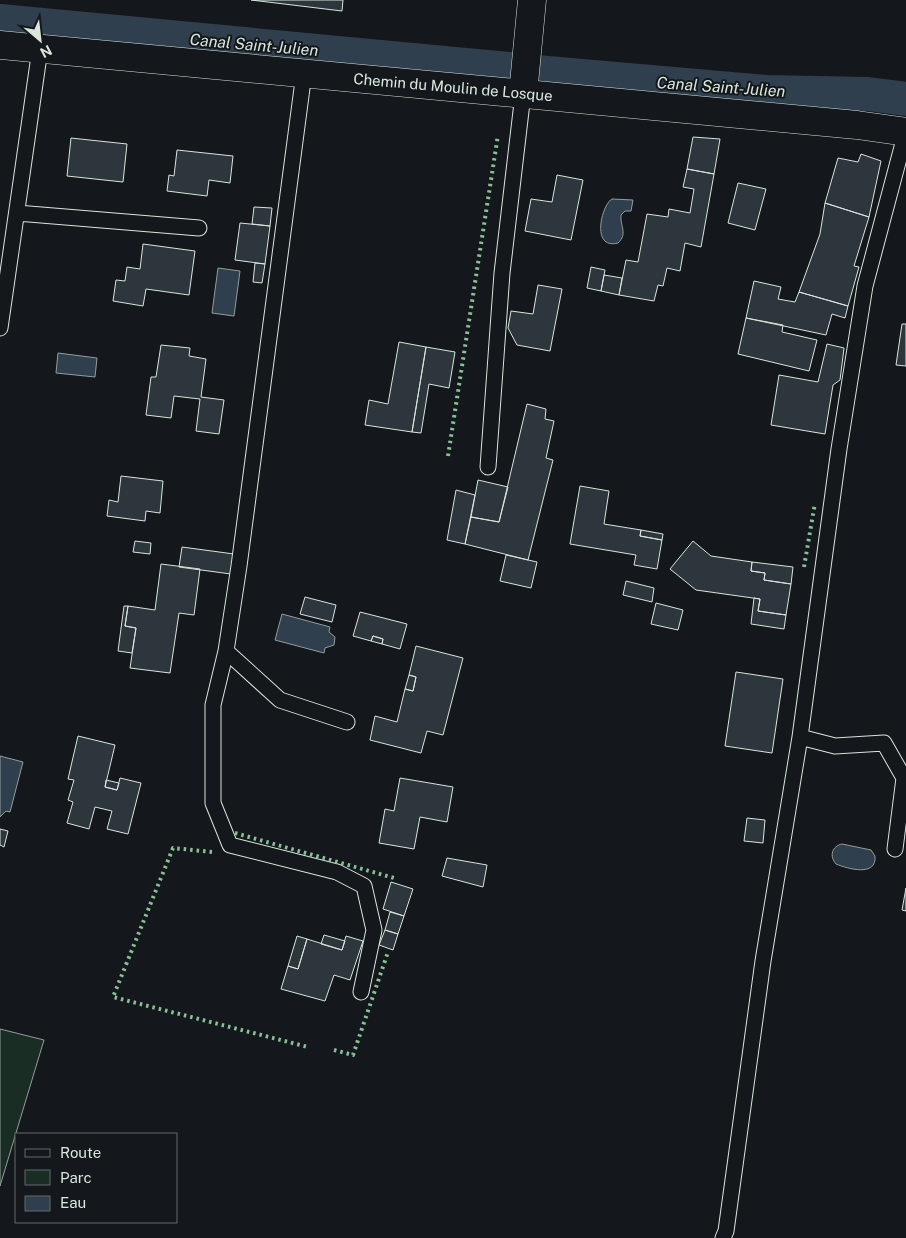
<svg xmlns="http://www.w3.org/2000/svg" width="906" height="1238" viewBox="0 0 906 1238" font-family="'Public Sans',sans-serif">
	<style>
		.green { fill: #1a2d24; stroke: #939e99 }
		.water { fill: #2f3f4d; stroke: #939e99 }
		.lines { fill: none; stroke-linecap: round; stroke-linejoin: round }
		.canal { stroke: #2f3f4d; stroke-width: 34 }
		.building { fill: #2c363c; stroke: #d8e6dc }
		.lane-casing { stroke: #d8e6dc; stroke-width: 17 }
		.street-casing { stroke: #d8e6dc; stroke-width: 29 }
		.secondary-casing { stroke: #d8e6dc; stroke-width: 29 }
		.lane { stroke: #14181c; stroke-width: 15 }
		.street { stroke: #14181c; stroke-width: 28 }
		.secondary { stroke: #14181c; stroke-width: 28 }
		.hedge { stroke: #8ac095; stroke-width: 4; stroke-dasharray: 2.5 4; stroke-linecap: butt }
		.labels { text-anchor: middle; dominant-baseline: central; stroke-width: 4; stroke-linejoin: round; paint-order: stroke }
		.street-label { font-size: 15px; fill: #d8e6dc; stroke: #14181c }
		.water-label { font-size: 16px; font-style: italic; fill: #d8e6dc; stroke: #14181c }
	</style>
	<rect width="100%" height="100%" fill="#14181c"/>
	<path class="green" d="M0 1029 44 1040 0 1186Z"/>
	<path class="water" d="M612 199 633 200 631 211H625L621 215C620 226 628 234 618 243 590 250 602 204 612 199Z
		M218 268 240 271 234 316 212 313Z
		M58 353 97 358 95 377 56 373Z
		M282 614 330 627 329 632 335 637 334 645 325 648 324 653 275 640Z
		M0 756 23 762 10 812 6 811 0 817Z
		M842 844 871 850 875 856C877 877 848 869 836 864 829 856 832 846 842 844Z"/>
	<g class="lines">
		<path class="canal" d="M0 21 509 69
			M536 72 766 92 868 94 906 99"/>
	</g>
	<path class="building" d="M251 0H343L342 11Z
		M693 137 720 139 714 174 687 169Z
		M71 138 127 144 123 182 67 176Z
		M177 150 233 156 230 183 209 180 207 196 167 191 169 175 174 176Z
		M861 154 881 161 869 217 825 203 838 158 858 162Z
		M687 169 714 174 701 247 685 243 680 271 667 268 663 286 658 285 654 301 619 295 626 260 638 262 647 214 668 217 669 209 690 213 694 189 683 187Z
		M557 175 583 180 571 240 525 231 531 199 552 202Z
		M738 183 766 189 755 230 728 223Z
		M825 203 869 217 854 266 859 267 848 306 799 292 820 234Z
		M254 207 272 208 270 226 252 224Z
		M240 223 270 226 265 264 235 260Z
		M143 244 195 251 189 295 146 289 143 306 113 301 116 280 125 281 127 267 140 269Z
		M255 263 265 264 262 283 253 282Z
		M591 267 605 270 601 291 587 288Z
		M604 275 622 278 619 295 601 291Z
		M754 281 781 287 778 299 795 302 799 292 848 306 845 318 832 314 826 335 746 318Z
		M538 285 562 289 550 351 517 345 508 328 511 311 533 314Z
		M746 318 783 325 782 332 817 340 809 371 738 354Z
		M902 324H906V366L896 365Z
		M399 342 426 347 412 432 365 425 369 400 388 404Z
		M827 344 844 348 840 380 833 385 825 434 771 425 779 375 818 382Z
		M161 345 190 348 189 356 206 359 201 397 224 400 219 434 196 431 200 399 174 396 171 418 146 415 151 377H156Z
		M426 347 455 352 449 388 429 384 421 433 412 432Z
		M527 404 546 409 545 419 554 421 546 458 553 460 528 560 465 544 471 517 499 522Z
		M121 476 163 481 160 513 146 511 145 521 107 516 109 500 118 502Z
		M478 480 508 487 499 522 471 517Z
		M580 486 609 491 604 524 641 530 640 536 662 540 657 569 634 565 636 555 570 544Z
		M456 490 475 495 465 544 447 540Z
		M641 530 663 534 662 540 640 536Z
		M135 541 151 543 150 554 133 552Z
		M693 541 711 556 752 562 751 571 765 573 764 580 791 584 786 615 758 611 760 599 696 590 670 569Z
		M182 547 234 554 231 574 179 567Z
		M506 555 537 562 531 588 500 581Z
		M752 562 793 567 791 584 764 580 765 573 751 571Z
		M161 564 200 569 194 615 179 613 170 673 130 668 136 628 125 626 128 606 155 610Z
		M626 581 654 588 652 602 623 595Z
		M305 597 336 605 332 622 300 614Z
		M754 598 760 599 758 611 786 615 784 629 751 624Z
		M656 603 683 610 678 630 651 624Z
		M124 606H128L125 626 136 628 132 653 118 651Z
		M360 612 407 624 400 649 382 644 383 639 373 636 371 641 353 636Z
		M373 636 383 639 382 644 371 641Z
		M416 646 463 658 443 735 427 731 421 753 370 740 375 716 397 722 405 689 413 691 416 677 409 675Z
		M736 672 783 679 772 753 725 746Z
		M409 675 416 677 413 691 405 689Z
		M78 736 115 745 105 787 117 790 120 778 141 783 128 834 107 829 112 811 95 807 89 829 67 823 73 802 68 800 74 780 68 779Z
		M400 778 453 787 447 822 420 817 414 849 379 843 385 809 394 811Z
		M106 780 119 783 117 790 105 787Z
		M747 818 765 820 763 843 744 841Z
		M0 829 8 831 4 847 0 845Z
		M447 858 487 865 483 887 442 876Z
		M391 882 413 889 404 916 383 909Z
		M906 888V911L902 910Z
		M390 912 404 916 398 934 385 930Z
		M385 930 398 934 393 950 379 945Z
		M324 935 345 941 342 950 321 944Z
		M297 936 307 939 298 969 288 966Z
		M346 936 363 941 350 980 334 975 325 1001 281 989 288 966 298 969 307 939 342 950Z"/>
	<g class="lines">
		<g class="lane-casing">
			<path id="lane" d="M304 73 239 566 226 651 280 700 347 722
				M17 213 199 228
				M0 328 40 49
				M488 467 502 273 523 94
				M226 651 213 705V803L230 845 337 872 364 886 374 930 361 992
				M895 849 904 778 884 743 835 746 800 737 839 449 865 286 906 132
				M723 1238 726 1231 763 961 800 737"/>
		</g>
		<g class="street-casing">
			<path id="street" d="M523 94 532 0"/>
		</g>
		<g class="secondary-casing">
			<path id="secondary" d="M0 45 857 125 906 132"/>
		</g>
		<use href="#lane" class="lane"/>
		<use href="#street" class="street"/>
		<use href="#secondary" class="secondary"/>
		<path class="hedge" d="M448 456 498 135
			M804 567 815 503
			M235 833 394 878
			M212 852 173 848 113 997 308 1047
			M334 1050 353 1055 388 952"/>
	</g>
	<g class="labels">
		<g class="street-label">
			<text transform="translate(453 87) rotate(5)">Chemin du Moulin de Losque</text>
		</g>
		<g class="water-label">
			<text transform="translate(254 45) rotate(5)">Canal Saint-Julien</text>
			<text transform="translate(721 87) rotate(4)">Canal Saint-Julien</text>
		</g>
	</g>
	<rect x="15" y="1133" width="162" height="90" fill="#14181c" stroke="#626a69"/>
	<rect x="25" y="1149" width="25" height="8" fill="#14181c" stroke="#626a69"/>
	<text x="60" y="1158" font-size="15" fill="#d8e6dc">Route</text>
	<rect x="25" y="1170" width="25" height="15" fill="#1a2d24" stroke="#626a69"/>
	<text x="60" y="1183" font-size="15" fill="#d8e6dc">Parc</text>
	<rect x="25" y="1196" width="25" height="15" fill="#2f3f4d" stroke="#626a69"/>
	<text x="60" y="1208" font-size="15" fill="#d8e6dc">Eau</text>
	<g transform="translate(40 40) rotate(152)" stroke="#14181c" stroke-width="4" paint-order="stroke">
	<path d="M0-4L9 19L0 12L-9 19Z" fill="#d8e6dc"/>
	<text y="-8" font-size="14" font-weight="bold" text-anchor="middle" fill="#d8e6dc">N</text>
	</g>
</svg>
